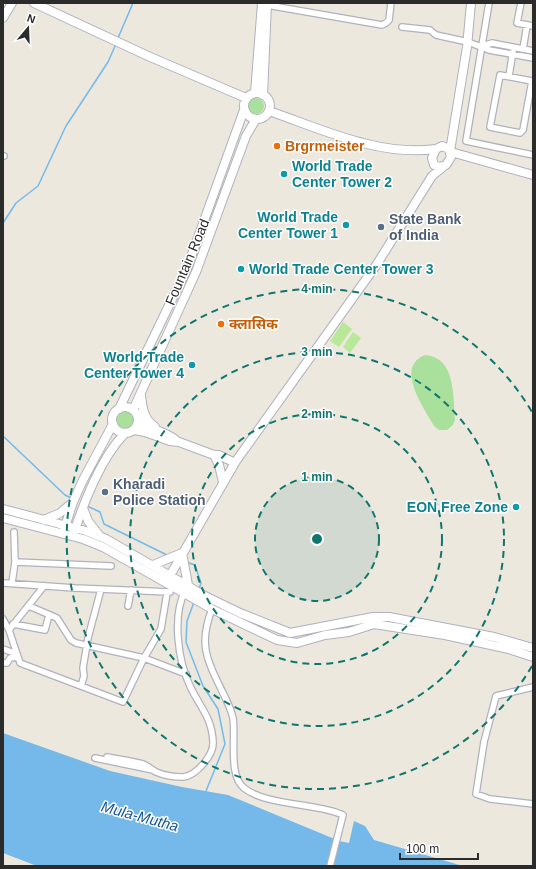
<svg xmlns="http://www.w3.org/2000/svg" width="536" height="869" viewBox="0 0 536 869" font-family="Arial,'Noto Sans Devanagari',sans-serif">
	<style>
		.green { fill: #a9e19c }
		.pitch { fill: #b9e898 }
		.water { fill: #75b9ea }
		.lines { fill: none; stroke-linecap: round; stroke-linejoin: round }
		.stream { stroke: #75b9ea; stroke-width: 1.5 }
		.street-casing { stroke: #b1b1be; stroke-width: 8 }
		.secondary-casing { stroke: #b1b1be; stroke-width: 10 }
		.street { stroke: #fff; stroke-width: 5.5 }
		.secondary { stroke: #fff; stroke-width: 8 }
		.ring { fill: none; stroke: #0f766e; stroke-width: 2; stroke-dasharray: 7 5 }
		.food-dot { fill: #e8710a; stroke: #fff; stroke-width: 1.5 }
		.culture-dot { fill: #0f9aa8; stroke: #fff; stroke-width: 1.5 }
		.service-dot { fill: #5c6f8a; stroke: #fff; stroke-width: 1.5 }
		.labels { text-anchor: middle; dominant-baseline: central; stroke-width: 3; stroke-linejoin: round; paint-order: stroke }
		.food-label { font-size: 14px; font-weight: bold; fill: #c56008; stroke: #fff; text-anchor: start }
		.culture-label { font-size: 14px; font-weight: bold; fill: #0d838f; stroke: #fff; text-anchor: end }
		.service-label { font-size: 14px; font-weight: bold; fill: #4e5e75; stroke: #fff; text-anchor: start }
		.street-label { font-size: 14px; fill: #2b2b2b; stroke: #fff }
		.water-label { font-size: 15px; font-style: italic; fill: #125598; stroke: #fff }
		.centre { fill: #0f766e; stroke: #fff; stroke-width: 2 }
		.ring-label { font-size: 12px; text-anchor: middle; font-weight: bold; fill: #0f766e; stroke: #fff; stroke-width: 3; stroke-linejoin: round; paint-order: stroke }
	</style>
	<rect width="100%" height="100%" fill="#ece8de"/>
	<path class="green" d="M248 106a8 8 0 1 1 16 0a8 8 0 1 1-16 0Z
		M425 355C456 357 453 397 455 420L453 425 447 430H439L434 426C424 408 394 367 425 355Z
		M116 420a9 9 0 1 1 18 0a9 9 0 1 1-18 0Z"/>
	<path class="pitch" d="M343 322 352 329 339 347 330 341Z
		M353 332 361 338 350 353 343 347Z"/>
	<path class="water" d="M3 733 110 771 182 787 228 795 337 840 330 866H37L3 853Z
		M354 821 365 826 374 840 463 866H332L339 841 349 843Z"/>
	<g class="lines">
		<path class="stream" d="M118 38 133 3
			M3 223 16 203 38 186 66 126 108 62 116 44
			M3 436 65 495 71 498
			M87 506 100 512 104 524 167 555
			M186 562 195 565 201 583 199 589
			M194 602 187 621 186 642 203 686 218 709 225 744 206 791"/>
		<g class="street-casing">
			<path id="street" d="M489 3 466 141 533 155
				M521 3 517 23 533 26
				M267 5 382 25 386 23 389 20 391 3
				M402 27 430 30 436 35 468 42 489 50 533 58
				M482 46 492 43 533 51
				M523 49 527 25
				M500 75 532 81 523 130 520 133 490 127Z
				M509 76 513 51
				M3 156H4
				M15 562 111 566
				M3 583 75 588 170 592
				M12 583 15 562 14 532
				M29 606 57 618 71 640 76 643 144 658 186 674
				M128 606 131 590
				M212 609C198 645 207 660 223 693 227 701 231 709 233 718 236 738 228 776 244 788 266 806 318 803 343 815L330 866
				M3 619 9 630 20 663 123 702 144 658 161 629 167 593
				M13 624 45 630 49 615
				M9 630 44 586
				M3 649 17 654
				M3 663H7L10 658 18 657
				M81 686 84 676 83 668 88 638 101 589
				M533 687 496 696 484 742 476 794 490 799 533 804
				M107 757C119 759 131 761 143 764 148 766 151 769 156 772 163 775 175 777 183 777 196 776 214 755 213 742 212 717 199 706 190 686 178 661 172 616 185 591
				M95 758 153 770"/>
		</g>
		<g class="secondary-casing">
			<path id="secondary" d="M34 3 148 56 246 98
				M3 18 12 3
				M255 93 262 3
				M244 106a13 13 0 1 1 26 0a13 13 0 1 1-26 0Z
				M263 95 267 3
				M269 111C321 129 380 157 436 149
				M442 146 449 149 451 157 446 165 439 167 434 165 432 158 436 149Z
				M450 151 467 47 471 3
				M451 152 533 175
				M141 395C142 408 144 419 155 427
				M112 420a13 13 0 1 1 26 0a13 13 0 1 1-26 0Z
				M119 409 187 268 244 110
				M133 410 196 272 246 136 256 119
				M138 420C149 430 166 431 177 441
				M134 430 145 432 170 441 179 442 214 455H219L235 463
				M214 455 219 465 223 482
				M83 508 88 521 99 535
				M3 509 86 531 106 539 205 596 240 613 290 633 373 617H389L494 637 533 648
				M3 518 83 539 103 547 212 609 277 640 297 643 325 635 349 632 374 624 445 635 509 649 533 657
				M44 520 60 513 72 503
				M64 530 73 502 83 480 113 424
				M74 532C85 500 101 458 125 433
				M153 565 182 553 188 585
				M168 579 236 461 377 264 432 176 443 167"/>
		</g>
		<use href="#street" class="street"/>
		<use href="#secondary" class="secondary"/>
	</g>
	<circle cx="317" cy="539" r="62" fill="#0f766e" fill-opacity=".12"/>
	<g class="ring">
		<circle cx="317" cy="539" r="62"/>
		<circle cx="317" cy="539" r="125"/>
		<circle cx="317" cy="539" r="187"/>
		<path d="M532 666A250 250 0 1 1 532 412"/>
	</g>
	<g class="food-dot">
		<circle cx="277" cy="146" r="4"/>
		<circle cx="221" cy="324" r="4"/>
	</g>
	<g class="culture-dot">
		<circle cx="284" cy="174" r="4"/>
		<circle cx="346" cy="225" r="4"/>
		<circle cx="241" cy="269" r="4"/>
		<circle cx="192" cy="365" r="4"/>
		<circle cx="516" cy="507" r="4"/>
	</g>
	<g class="service-dot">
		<circle cx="381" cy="227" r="4"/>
		<circle cx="105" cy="492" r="4"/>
	</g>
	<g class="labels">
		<g class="food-label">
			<text x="285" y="146">Brgrmeister</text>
			<text x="229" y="324">क्लासिक</text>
		</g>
		<g class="culture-label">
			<text x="292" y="166" text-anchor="start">World Trade<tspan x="292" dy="16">Center Tower 2</tspan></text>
			<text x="338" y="217">World Trade<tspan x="338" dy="16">Center Tower 1</tspan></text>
			<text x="249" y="269" text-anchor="start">World Trade Center Tower 3</text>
			<text x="184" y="357">World Trade<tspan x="184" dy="16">Center Tower 4</tspan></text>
			<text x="508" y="507">EON Free Zone</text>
		</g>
		<g class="service-label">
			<text x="389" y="219">State Bank<tspan x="389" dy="16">of India</tspan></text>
			<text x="113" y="484">Kharadi<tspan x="113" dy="16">Police Station</tspan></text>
		</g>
		<g class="street-label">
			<text transform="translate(187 262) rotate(-67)">Fountain Road</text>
		</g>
		<g class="water-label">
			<text transform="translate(140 816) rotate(15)">Mula-Mutha</text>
		</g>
	</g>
	<circle cx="317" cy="539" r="6" class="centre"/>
	<g class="ring-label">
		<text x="317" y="293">4 min</text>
		<text x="317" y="356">3 min</text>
		<text x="317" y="418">2 min</text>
		<text x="317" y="481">1 min</text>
	</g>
	<rect width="536" height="869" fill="none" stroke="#2b2b2b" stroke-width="8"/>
	<g transform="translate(28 28) rotate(19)" stroke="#ffffff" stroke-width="3" paint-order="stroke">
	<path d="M0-3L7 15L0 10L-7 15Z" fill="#2b2b2b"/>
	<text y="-6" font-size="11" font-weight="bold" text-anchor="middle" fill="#2b2b2b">N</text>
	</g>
	<path d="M400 853v6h78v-6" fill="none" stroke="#2b2b2b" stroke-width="2"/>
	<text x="406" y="853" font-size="12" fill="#2b2b2b" stroke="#ffffff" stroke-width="3" paint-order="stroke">100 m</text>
</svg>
